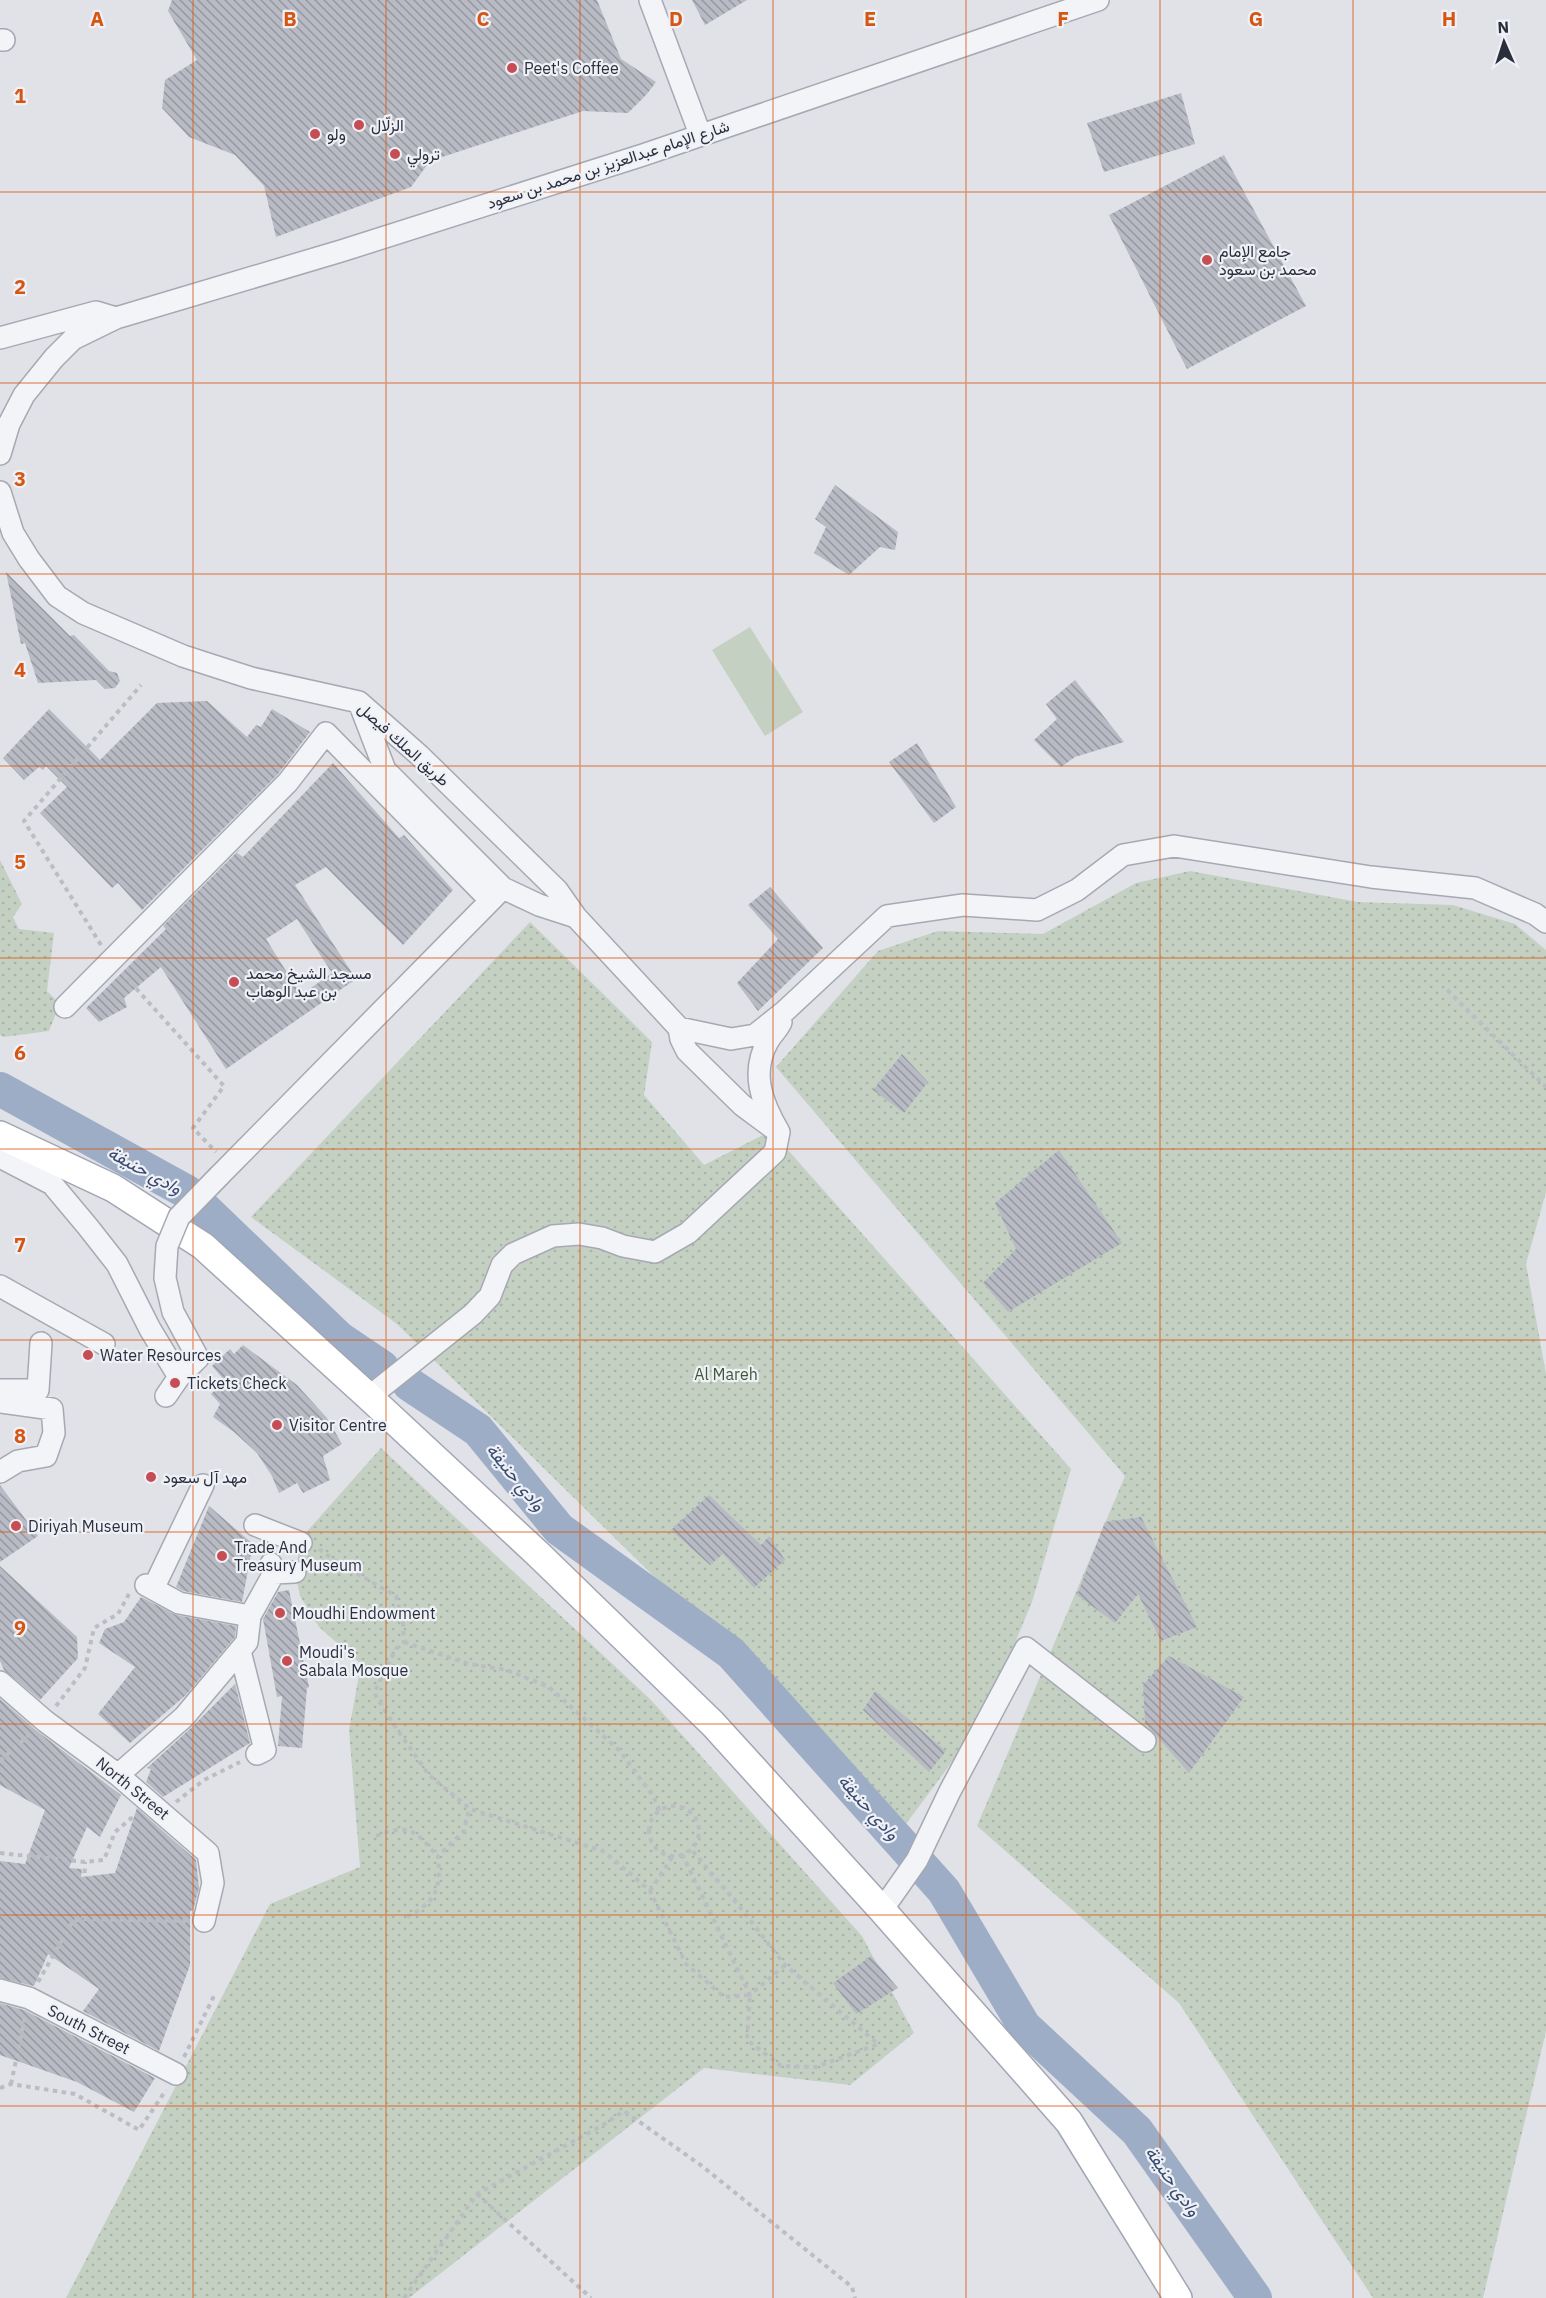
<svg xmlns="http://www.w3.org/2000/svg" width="1546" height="2298" viewBox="0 0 1546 2298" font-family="'IBM Plex Sans',Vazirmatn,sans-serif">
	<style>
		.park { fill: url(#park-dots) }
		.pitch { fill: #c4d1c2 }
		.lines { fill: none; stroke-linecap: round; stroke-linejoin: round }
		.river { stroke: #9dadc6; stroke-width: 34 }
		.building { fill: url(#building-back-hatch); fill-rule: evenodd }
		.minor-casing { stroke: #a6a9b2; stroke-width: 24 }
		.major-casing { stroke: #a0a6b3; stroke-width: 30 }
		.path { stroke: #bbbdc3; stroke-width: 4; stroke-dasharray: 4.5 4.5; stroke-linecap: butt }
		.minor { stroke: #f3f4f7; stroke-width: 21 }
		.major { stroke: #fff; stroke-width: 27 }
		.minor-bridge-casing { stroke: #a6a9b2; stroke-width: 24; stroke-linecap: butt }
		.minor-bridge { stroke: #f3f4f7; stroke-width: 21 }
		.grid { fill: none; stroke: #d55511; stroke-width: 1.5; stroke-opacity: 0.55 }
		.poi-dot { fill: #c54d53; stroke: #eff1f6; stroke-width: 2 }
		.labels { text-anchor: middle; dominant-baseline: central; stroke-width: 4.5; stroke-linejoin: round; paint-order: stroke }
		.poi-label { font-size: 16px; fill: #2a2f3e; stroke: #eff1f6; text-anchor: start }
		.street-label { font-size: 16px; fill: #2a2f3e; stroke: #eff1f6 }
		.park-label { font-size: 16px; fill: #3b5938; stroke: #eff1f6 }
		.water-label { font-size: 18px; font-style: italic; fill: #374a6f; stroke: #eff1f6 }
		.grid-label { font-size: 20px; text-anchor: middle; font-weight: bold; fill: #d55511; stroke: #eff1f6; stroke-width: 4.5; stroke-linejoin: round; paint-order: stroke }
	</style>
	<defs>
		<pattern id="park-dots" width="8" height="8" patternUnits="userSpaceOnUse" patternTransform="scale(1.5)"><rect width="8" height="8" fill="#c4d1c2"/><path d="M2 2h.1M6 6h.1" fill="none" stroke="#a9b4a8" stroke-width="1.8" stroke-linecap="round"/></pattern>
		<pattern id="building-back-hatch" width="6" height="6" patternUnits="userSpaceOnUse" patternTransform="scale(1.5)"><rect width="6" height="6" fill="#b8bbc4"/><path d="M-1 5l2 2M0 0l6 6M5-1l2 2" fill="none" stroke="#9698a1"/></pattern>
	</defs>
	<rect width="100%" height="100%" fill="#e0e2e8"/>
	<path class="park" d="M0 860 22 904 13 917 19 929 54 933 47 991 60 1004 49 1031 4 1037 0 1035Z
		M1190 871 1358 902 1453 905 1515 924 1546 950V1192L1526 1264 1546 1374V2031L1483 2298H1373L1179 2003 977 1826 1125 1476 776 1067 878 951 938 931 1043 934 1136 883Z
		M530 922 652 1042 644 1095 704 1165 771 1131 1071 1469 1032 1602 983 1720 906 1824 397 1324 251 1217Z
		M381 1448 651 1700 862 1936 914 2033 850 2085 704 2068 409 2298H66L270 1904 360 1867 349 1730 361 1664 319 1627 300 1596 295 1572 302 1537Z"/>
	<path class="pitch" d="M750 627 803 712 765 736 712 650Z"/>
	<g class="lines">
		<path class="river" d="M0 1089 187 1192 339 1338 382 1367
			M409 1384 478 1430 559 1529 731 1653 944 1891 1024 2026 1137 2131 1255 2298"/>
	</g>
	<path class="building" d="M172 0H597L621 59 656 82 647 94 628 113 583 111 430 161 411 187 276 237 264 186 235 155 189 137 162 108 165 80 197 60 168 11Z
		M692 0H747L705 25Z
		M1181 93 1195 144 1104 172 1087 123Z
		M1224 155 1306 306 1187 369 1109 215Z
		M835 485 898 532 895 550 880 547 849 575 814 553 826 527 815 519Z
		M6 572 70 636 74 635 109 671 117 673 120 681 115 688 105 689 96 680 38 683 25 643 21 644Z
		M1075 680 1124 742 1075 757 1061 767 1034 740 1057 719 1046 704Z
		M207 701 247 737 256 725 261 727 272 709 310 732 278 774 142 910 118 883 112 888 40 813 67 787 46 766 43 770 39 767 24 780 3 758 49 709 100 760 157 703Z
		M917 743 956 807 934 823 889 762Z
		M333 763 399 838 404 835 453 890 403 945 326 867 295 885 356 979 226 1069 161 967 124 998 127 1007 99 1022 86 1008 166 929 163 926 240 849 237 853 243 857ZM297 919 332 973 301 995 266 939Z
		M770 887 823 948 758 1011 737 983 778 939 748 905Z
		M902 1054 928 1082 904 1113 873 1090Z
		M1059 1150 1122 1243 1008 1312 983 1283 1016 1249 995 1203Z
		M243 1345 297 1385 327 1418 342 1444 323 1456 330 1480 303 1493 297 1483 279 1493 272 1476 257 1453 234 1432 213 1417 220 1404 211 1394 225 1381 212 1366 230 1349 234 1354Z
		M0 1485 38 1536 0 1562Z
		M709 1495 761 1545 769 1536 785 1560 754 1588 723 1554 710 1565 671 1530Z
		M209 1506 253 1544 242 1602 183 1591 176 1587Z
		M1141 1517 1197 1627 1161 1641 1138 1594 1115 1623 1077 1595 1105 1522Z
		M0 1566 77 1637 78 1658 40 1700 4 1670 0 1661Z
		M289 1590 309 1687 307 1688 302 1748 278 1746 282 1696 277 1697 263 1619 278 1592Z
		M141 1597 176 1615 236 1626 235 1637 186 1695 130 1743 98 1714 135 1667 99 1643 105 1629 124 1622Z
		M1169 1656 1244 1697 1189 1773 1145 1723 1143 1685Z
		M235 1684 250 1743 163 1797 146 1782 151 1769 147 1768 192 1727Z
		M875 1691 946 1751 929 1772 863 1710Z
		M0 1699 37 1731 121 1795 100 1837 87 1827 69 1868 82 1869 81 1877 115 1873 137 1808 196 1860 199 1888 193 1910 190 1911V1965L159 2051 83 2011 99 1989 48 1954 34 1986 0 1978V1861L25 1864 45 1810 0 1785Z
		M871 1956 898 1988 856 2014 833 1983Z
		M0 2003 24 2010 155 2078 134 2112 77 2082 0 2055Z"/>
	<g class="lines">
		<g class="minor-casing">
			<path id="minor" d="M650 0 700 134
				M0 40H4
				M0 338 96 312 116 318
				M0 454 9 424 24 395 54 358 73 339 116 318 341 251 643 155 1098 0
				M0 492 13 533 29 559 57 596 83 613 183 656 251 678 359 702 419 755 557 890 576 917 679 1028
				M360 705 385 770 503 888 539 905 576 917
				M65 1007 288 782 326 733 490 900
				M679 1028 731 1039 755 1035 785 1011 887 916 963 905 1037 910 1077 890 1123 855 1174 846 1371 877 1475 888 1535 914 1546 922
				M679 1028 681 1039 687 1051 742 1105 773 1128
				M0 1157 52 1184 88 1227 117 1264 150 1329 179 1377
				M219 1176 503 888
				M0 1286 104 1344
				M0 1390H38L41 1343
				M166 1396 179 1377 198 1358
				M369 1397 473 1314 490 1296 502 1265 513 1254 553 1236 579 1234 602 1238 623 1246 655 1252 688 1233 775 1152 779 1132C762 1103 750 1073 768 1041 772 1034 778 1029 781 1022
				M0 1402 52 1409 54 1433 46 1456 18 1461 0 1472
				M255 1525 301 1543
				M274 1573 295 1572
				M146 1585 179 1603 250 1616
				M153 1589 203 1485
				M240 1651 265 1750 257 1754
				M0 1682 45 1721 118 1775 208 1853 213 1883 204 1921
				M118 1775 184 1717 247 1642 250 1616 274 1573 271 1564
				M882 1910 917 1860 950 1791 1026 1648 1145 1741
				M0 1990 29 1998 176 2074"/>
		</g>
		<g class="major-casing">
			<path id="major" d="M0 1135 113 1188 203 1246 369 1397 539 1555 713 1724 882 1910 1069 2122 1178 2298"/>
		</g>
		<path class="path" d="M101 945 24 821 141 685
			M124 975 224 1086 193 1128 216 1152
			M1447 990 1546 1087
			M319 1549 337 1562 396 1596 403 1623 404 1642 396 1649 374 1693 394 1725 429 1775 470 1809 603 1851 632 1875 650 1891 686 1964 724 1997 750 1995 747 2040 781 2066 816 2067 878 2044 785 1965 739 1906 691 1849
			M404 1642 469 1664 507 1670 549 1687 620 1751 653 1796 660 1811
			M56 1706 85 1668 94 1628 118 1614 129 1594
			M0 1761 31 1733
			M176 1802 204 1780 240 1762
			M649 1831a25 25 0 1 1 50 0a25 25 0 1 1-50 0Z
			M376 1836C409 1823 416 1831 437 1856
			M0 1853 85 1862 104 1860 115 1832 135 1815
			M682 1854 750 1995 785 1965
			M650 1891 673 1856
			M407 1917C437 1901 441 1889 438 1856L464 1831 469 1809
			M83 1918 85 1862
			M38 1982 73 1921 83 1919 186 1921
			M184 2057 214 1996
			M11 2084 25 2017
			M0 2088 11 2084 75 2094 139 2130 166 2090
			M477 2194 591 2298
			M404 2298 477 2194 603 2125 624 2111 702 2166 852 2287 855 2298"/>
		<use href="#minor" class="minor"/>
		<use href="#major" class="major"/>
		<g class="minor-bridge-casing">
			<path id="minor-bridge" d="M198 1358 173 1312 165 1278 167 1246 179 1217 219 1176"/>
		</g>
		<use href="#minor-bridge" class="minor-bridge"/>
	</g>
	<path class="grid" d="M193 0V2298M386 0V2298M580 0V2298M773 0V2298M966 0V2298M1160 0V2298M1353 0V2298M0 192H1546M0 383H1546M0 574H1546M0 766H1546M0 958H1546M0 1149H1546M0 1340H1546M0 1532H1546M0 1724H1546M0 1915H1546M0 2106H1546"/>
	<g class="poi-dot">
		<circle cx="512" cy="68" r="6"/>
		<circle cx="359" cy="125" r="6"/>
		<circle cx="315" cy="134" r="6"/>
		<circle cx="395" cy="154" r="6"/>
		<circle cx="1207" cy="260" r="6"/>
		<circle cx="234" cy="982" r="6"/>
		<circle cx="88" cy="1355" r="6"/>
		<circle cx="175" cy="1383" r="6"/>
		<circle cx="277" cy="1425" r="6"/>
		<circle cx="151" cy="1477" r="6"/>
		<circle cx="16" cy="1526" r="6"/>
		<circle cx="222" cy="1556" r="6"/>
		<circle cx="280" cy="1613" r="6"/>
		<circle cx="287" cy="1661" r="6"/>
	</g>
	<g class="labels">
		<g class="poi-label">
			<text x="524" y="68">Peet's Coffee</text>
			<text x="371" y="125">الزلّال</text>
			<text x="327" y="134">ولو</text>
			<text x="407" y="154">ترولي</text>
			<text x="1219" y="251">جامع الإمام<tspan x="1219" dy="18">محمد بن سعود</tspan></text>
			<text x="246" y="973">مسجد الشيخ محمد<tspan x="246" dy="18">بن عبد الوهاب</tspan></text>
			<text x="100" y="1355">Water Resources</text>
			<text x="187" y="1383">Tickets Check</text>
			<text x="289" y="1425">Visitor Centre</text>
			<text x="163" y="1477">مهد آل سعود</text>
			<text x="28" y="1526">Diriyah Museum</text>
			<text x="234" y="1547">Trade And<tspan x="234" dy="18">Treasury Museum</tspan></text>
			<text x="292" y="1613">Moudhi Endowment</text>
			<text x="299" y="1652">Moudi's<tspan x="299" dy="18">Sabala Mosque</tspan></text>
		</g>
		<g class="street-label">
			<text transform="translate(608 164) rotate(-18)">شارع الإمام عبدالعزيز بن محمد بن سعود</text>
			<text transform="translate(404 744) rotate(42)">طريق الملك فيصل</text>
			<text transform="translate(133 1788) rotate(39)">North Street</text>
			<text transform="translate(89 2029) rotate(27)">South Street</text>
		</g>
		<g class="park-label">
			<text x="726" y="1374">Al Mareh</text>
		</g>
		<g class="water-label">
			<text transform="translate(145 1170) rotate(29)">وادي حنيفة</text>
			<text transform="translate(516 1477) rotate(51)">وادي حنيفة</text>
			<text transform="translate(869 1807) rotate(48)">وادي حنيفة</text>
			<text transform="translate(1173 2181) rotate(55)">وادي حنيفة</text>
		</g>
	</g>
	<g class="grid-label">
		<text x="97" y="26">A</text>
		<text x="290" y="26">B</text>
		<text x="483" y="26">C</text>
		<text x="676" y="26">D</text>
		<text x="870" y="26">E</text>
		<text x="1063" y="26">F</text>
		<text x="1256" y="26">G</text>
		<text x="1449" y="26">H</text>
		<text x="20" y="103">1</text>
		<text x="20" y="294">2</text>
		<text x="20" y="486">3</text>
		<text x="20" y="677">4</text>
		<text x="20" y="869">5</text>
		<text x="20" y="1060">6</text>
		<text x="20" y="1252">7</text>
		<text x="20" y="1443">8</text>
		<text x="20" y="1635">9</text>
	</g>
	<g transform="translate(1504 42) rotate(357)" stroke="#eff1f6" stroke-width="4.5" paint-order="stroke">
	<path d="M0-4.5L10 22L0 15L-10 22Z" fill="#2a2f3e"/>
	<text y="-9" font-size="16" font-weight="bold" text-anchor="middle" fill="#2a2f3e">N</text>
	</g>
</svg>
